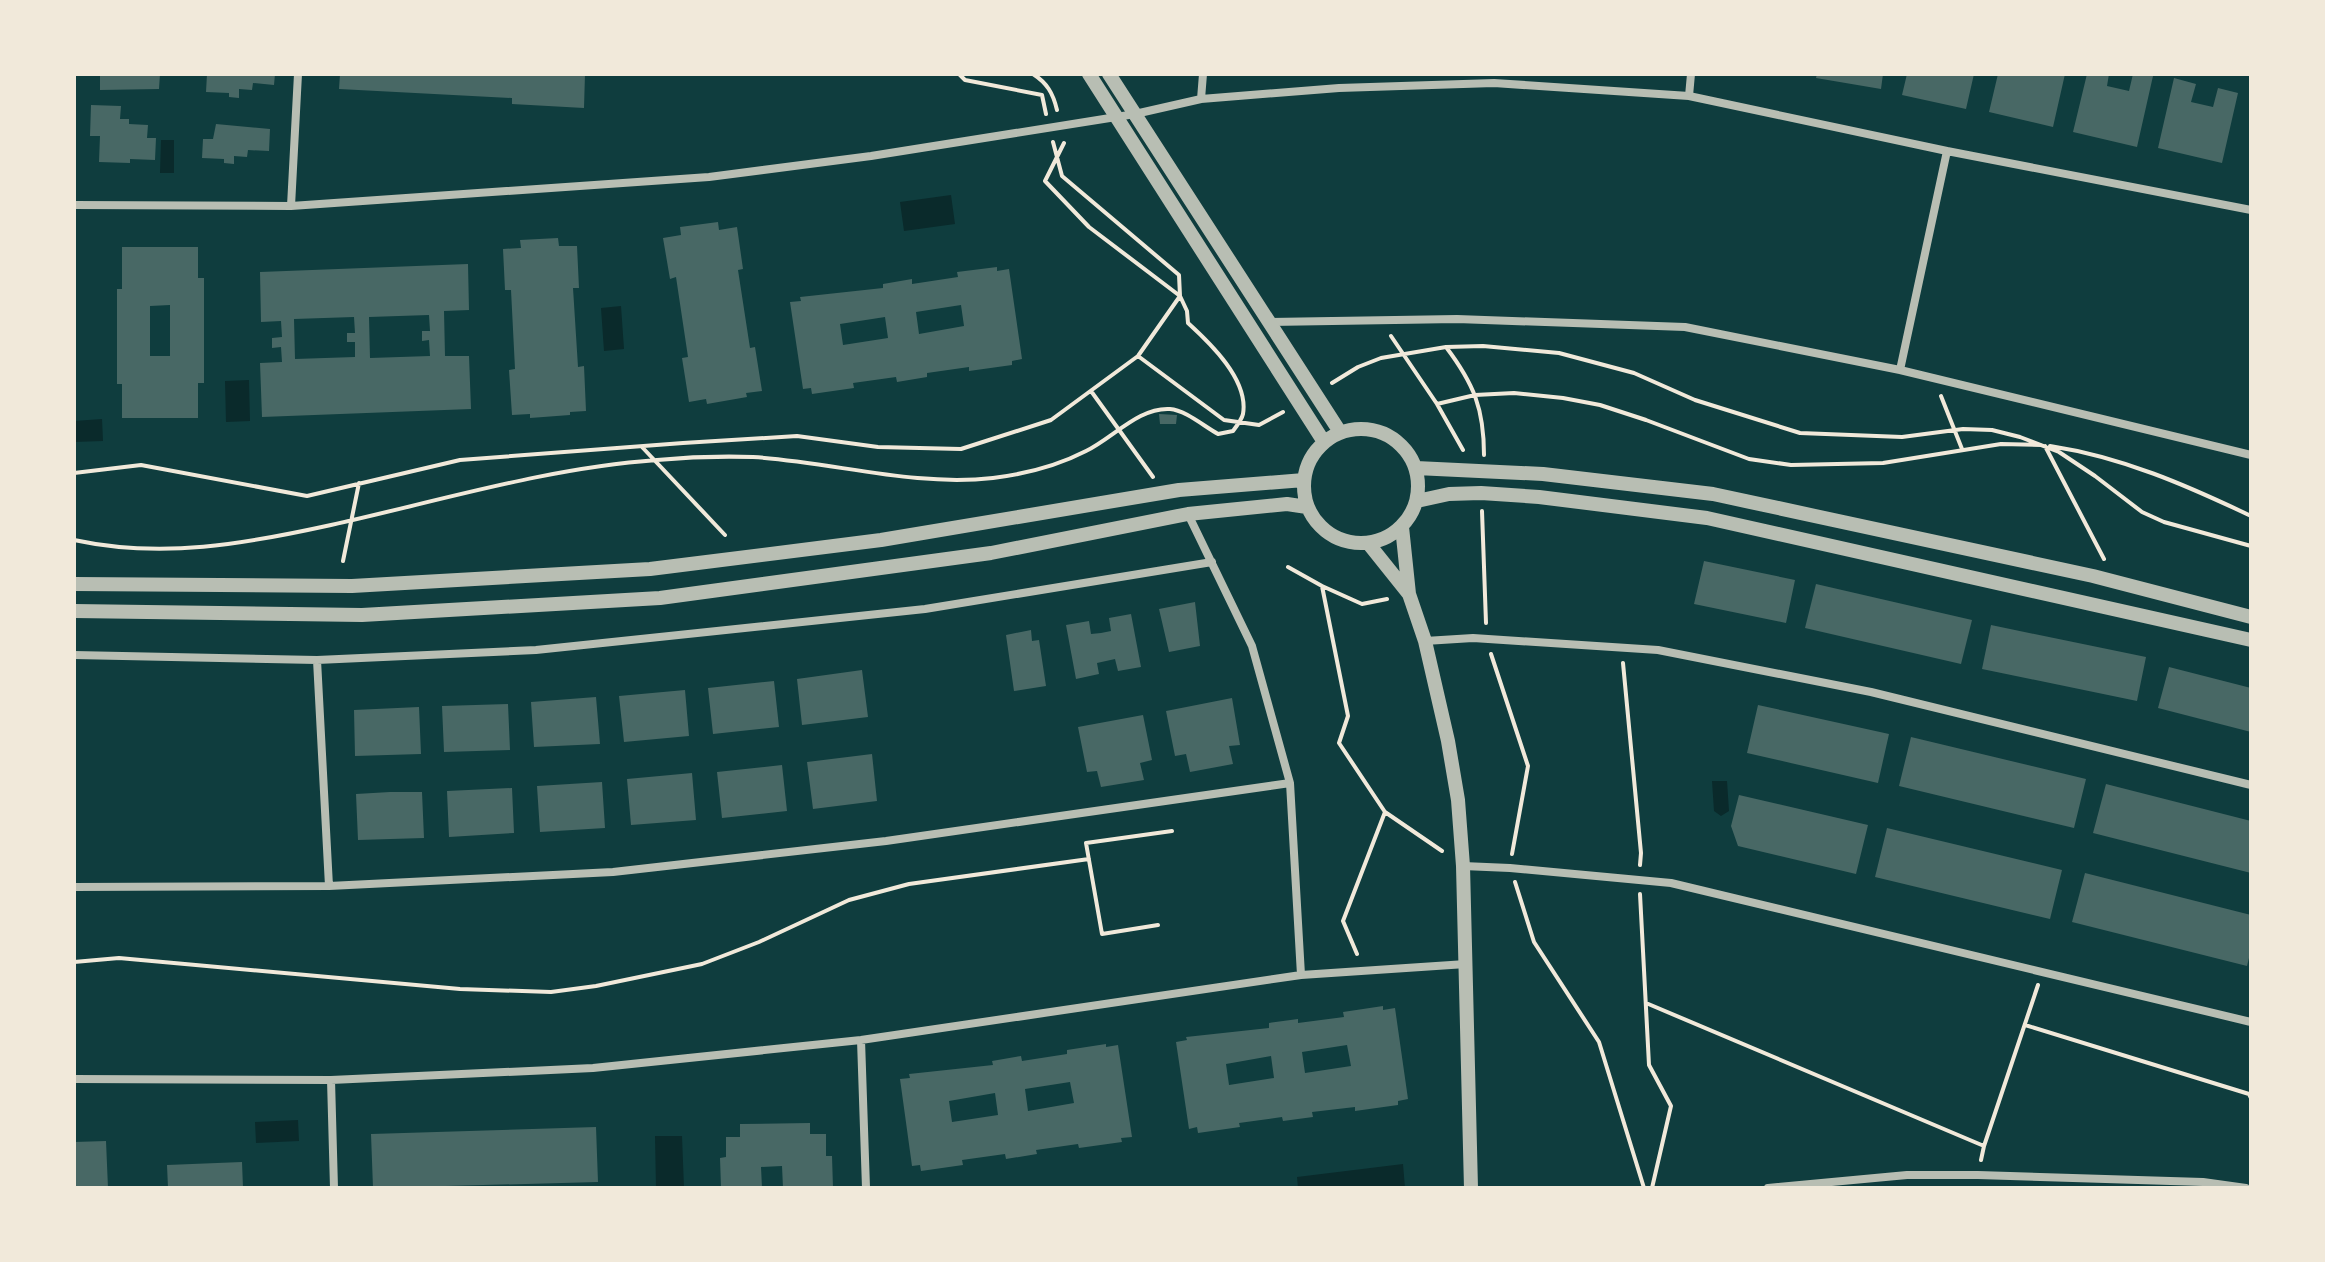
<svg xmlns="http://www.w3.org/2000/svg" width="2325" height="1262" viewBox="0 0 2325 1262" font-family="Poppins,sans-serif">
	<style>
		.water { fill: #0a2a2b }
		.building { fill: #486865; fill-rule: evenodd }
		.lines { fill: none; stroke-linecap: round; stroke-linejoin: round }
		.path { stroke: #f1e9da; stroke-width: 4 }
		.minor { stroke: #b8beb3; stroke-width: 8 }
		.tertiary { stroke: #b8beb3; stroke-width: 14 }
	</style>
	<rect width="100%" height="100%" fill="#0f3d3e"/>
	<path class="water" d="M161 140H174V173H160Z
		M951 195 955 224 904 231 900 202Z
		M621 306 624 349 604 351 601 308Z
		M249 380 250 421 226 422 225 381Z
		M102 419 103 441 74 442V421Z
		M1712 781H1727L1729 811 1721 816 1714 811Z
		M298 1120 299 1141 256 1143 255 1122Z
		M655 1136H682L684 1188H656Z
		M1403 1164 1405 1188H1298L1297 1177Z"/>
	<path class="building" d="M100 74H160L159 89 100 90Z
		M207 74H275L274 85 253 83 252 90 239 89V98L229 97V93L206 92Z
		M340 74H585L584 108 512 104V98L339 89Z
		M1817 74H1883L1881 89 1816 78Z
		M1907 74H1974L1966 109 1902 95Z
		M1998 74H2065L2053 127 1989 112Z
		M2087 74H2109L2107 86 2129 91 2133 74 2153 76 2137 147 2073 132Z
		M2174 78 2196 84 2191 102 2213 107 2218 88 2238 93 2222 163 2158 148Z
		M91 105 121 106 120 119H129V124L148 125 147 138H156L155 160 130 159V163L99 162 100 136H90Z
		M216 124 270 129 269 151 248 150 247 157 234 156V164L224 163V159L202 158 203 139H213Z
		M718 222 719 230 737 227 743 269 738 270 750 348 755 347 762 391 746 393 747 397 707 404 706 399 689 402 682 358 688 357 676 277 670 279 663 238 681 235 680 227Z
		M558 238 559 246H577L579 288H573L578 367 584 366 586 411 570 412V415L530 418V414L512 415 509 370 515 369 511 290H505L503 249 521 248 520 240Z
		M122 247H198V278H204V383H198V418H122V384H117V289H122ZM170 305V356H150V306Z
		M468 264 469 310 444 311 445 356H469L471 409 262 417 260 363 282 362 281 347 272 348V338L282 337 281 321 261 322 260 272ZM429 315 430 331H422V341L429 340 430 356 370 358 369 317ZM354 317 355 333H347V342H355V357L295 359 294 319Z
		M997 267V271L1009 269 1022 359 1012 361V365L969 371V367L927 373V377L897 382 896 377 853 383 854 388 812 394 811 388 803 389 790 302 801 301 800 297 883 288V284L912 279V284L958 277 957 272ZM961 305 964 326 919 334 916 312ZM885 317 888 338 843 345 840 324Z
		M1159 414 1177 415 1176 424H1160Z
		M1704 561 1795 580 1786 623 1694 604Z
		M1816 584 1972 620 1961 664 1805 628Z
		M1195 602 1200 646 1169 652 1159 609Z
		M1131 614 1141 667 1118 671 1115 659 1097 663 1099 674 1076 679 1066 625 1089 621 1091 634 1101 633 1111 631 1109 618Z
		M1991 625 2146 657 2137 701 1982 669Z
		M1031 630 1032 641 1039 640 1046 686 1014 691 1006 635Z
		M2169 667 2251 688V732L2158 708Z
		M862 670 868 717 802 725 797 679Z
		M774 681 779 727 713 734 708 688Z
		M685 690 689 736 624 742 619 696Z
		M596 697 600 744 534 747 531 702Z
		M1232 698 1240 745 1229 746 1233 764 1190 772 1186 754 1175 756 1166 711Z
		M508 704 510 750 444 752 442 706Z
		M1758 705 1889 734 1878 783 1747 753Z
		M419 707 421 754 355 756 354 710Z
		M1143 715 1152 760 1140 763 1144 780 1101 787 1097 771 1087 772 1078 727Z
		M1911 737 2086 779 2074 828 1899 786Z
		M872 754 877 801 813 809 807 762Z
		M782 765 787 811 722 818 717 772Z
		M692 773 696 820 631 825 627 779Z
		M602 782 605 828 540 832 537 786Z
		M2106 784 2251 821V873L2093 833Z
		M512 788 514 833 449 837 447 791Z
		M390 792H422L424 838 358 840 356 794Z
		M1739 795 1868 825 1856 874 1738 846 1731 826Z
		M1887 828 2062 870 2050 919 1875 877Z
		M2085 873 2251 915V950L2247 966 2072 922Z
		M1383 1006V1010L1395 1008 1408 1099 1398 1101V1105L1355 1111V1107L1312 1112 1313 1117 1283 1121 1282 1117 1239 1123 1240 1127 1198 1133 1197 1127 1189 1129 1176 1042 1187 1040 1186 1037 1269 1028V1023L1298 1019V1023L1344 1017 1343 1012ZM1347 1045 1351 1066 1305 1073 1302 1052ZM1271 1056 1274 1078 1229 1085 1226 1064Z
		M1106 1044V1047L1118 1045 1132 1137 1121 1138 1122 1142 1079 1148 1078 1144 1036 1150 1037 1154 1006 1159 1005 1154 962 1160 963 1165 921 1171 920 1165 912 1166 900 1079 910 1078 909 1074 993 1065 992 1061 1021 1056 1022 1061 1067 1054V1050ZM1070 1082 1074 1103 1028 1111 1025 1089ZM995 1093 998 1115 952 1122 949 1101Z
		M810 1123V1134H826V1156H832L833 1188H783L782 1166 761 1167 762 1188H721L720 1158 726 1157V1137H740V1124Z
		M596 1127 598 1182 373 1188 371 1134Z
		M106 1141 108 1188H74V1142Z
		M242 1162 243 1188H168L167 1165Z"/>
	<g class="lines">
		<path class="path" d="M959 74 965 80 1042 95 1046 114
			M1033 74C1047 83 1053 93 1057 110
			M1391 336 1437 404
			M1446 347C1474 384 1484 409 1484 455
			M1138 356 1224 420 1259 425 1283 412
			M1332 383 1358 367 1381 358 1446 347 1483 346 1559 353 1634 373 1695 400 1800 433 1902 437 1963 429 1992 430 2020 437 2059 452 2095 476 2142 512 2164 522 2251 546
			M1091 391 1153 477
			M1941 396 1962 449
			M2045 446 2104 559
			M2050 446C2122 457 2186 485 2251 516
			M642 447 725 535
			M1463 450 1437 404 1475 395 1514 393 1563 398 1600 405 1646 420 1749 459 1791 465 1883 463 2001 444 2041 445
			M74 473 141 465 307 496 460 460 683 443 797 436 878 447 961 449 1051 420 1138 356 1180 296 1179 275 1062 176 1053 142
			M1482 511 1486 623
			M74 540C162 559 245 544 331 525 439 501 546 468 657 460 689 457 721 456 753 457 834 462 912 487 993 478 1025 474 1057 466 1086 451 1113 438 1139 407 1170 409 1185 410 1205 427 1218 434L1233 431C1236 427 1242 419 1243 414 1249 380 1210 343 1188 323L1187 311 1180 296 1089 227 1045 181 1064 143
			M343 561 359 483
			M1288 567 1322 586
			M1491 654 1528 766 1512 854
			M1623 663 1641 853 1640 865
			M1385 812 1442 851
			M1515 882 1534 942 1599 1042 1644 1188
			M1640 894 1649 1065 1671 1106 1652 1188
			M1158 925 1102 934 1086 843 1172 831
			M1357 954 1343 921 1385 812 1339 743 1348 716 1322 586 1362 604 1387 599
			M74 962 119 958 460 989 551 992 596 986 702 964 759 942 849 900 909 884 1089 859
			M1646 1003 1984 1146 1981 1160
			M2025 1025 2249 1094 2251 1098
			M1984 1146 2038 985"/>
		<path class="minor" d="M1689 96 1691 74
			M1201 99 1203 74
			M74 205 291 206 709 177 871 156 1135 114 1201 99 1339 88 1494 83 1689 96 1947 151 2251 210
			M291 206 298 74
			M1268 322 1457 319 1685 327 1900 370 2251 455
			M1900 370 1947 151
			M1188 514 1252 646 1290 783 1301 975
			M1425 641 1473 638 1658 650 1871 692 2251 785
			M74 655 317 660 536 650 925 609 1212 562
			M317 660 329 886
			M1463 866 1510 868 1671 883 2251 1022
			M74 887 329 886 613 872 886 841 1290 783
			M861 1040 866 1188
			M74 1079 331 1080 593 1068 861 1040 1301 975 1466 964
			M331 1080 334 1188
			M1768 1188 1907 1175H1978L2203 1182 2246 1188"/>
		<path class="tertiary" d="M1089 74 1324 442
			M1109 74 1340 432
			M1304 486a57 57 0 1 1 114 0a57 57 0 1 1-114 0Z
			M1416 468 1543 474 1713 494 2093 576 2251 617
			M1417 501 1449 494 1481 493 1539 497 1707 518 2251 640
			M1402 527 1409 594 1425 641 1448 741 1458 800 1463 866 1471 1188
			M1368 543 1408 593
			M74 584 352 586 650 569 881 540 1179 490 1304 480
			M74 611 362 615 660 598 991 553 1188 514 1287 504 1307 507"/>
	</g>
	<rect width="2325" height="1262" fill="none" stroke="#f1e9da" stroke-width="152"/>
</svg>
